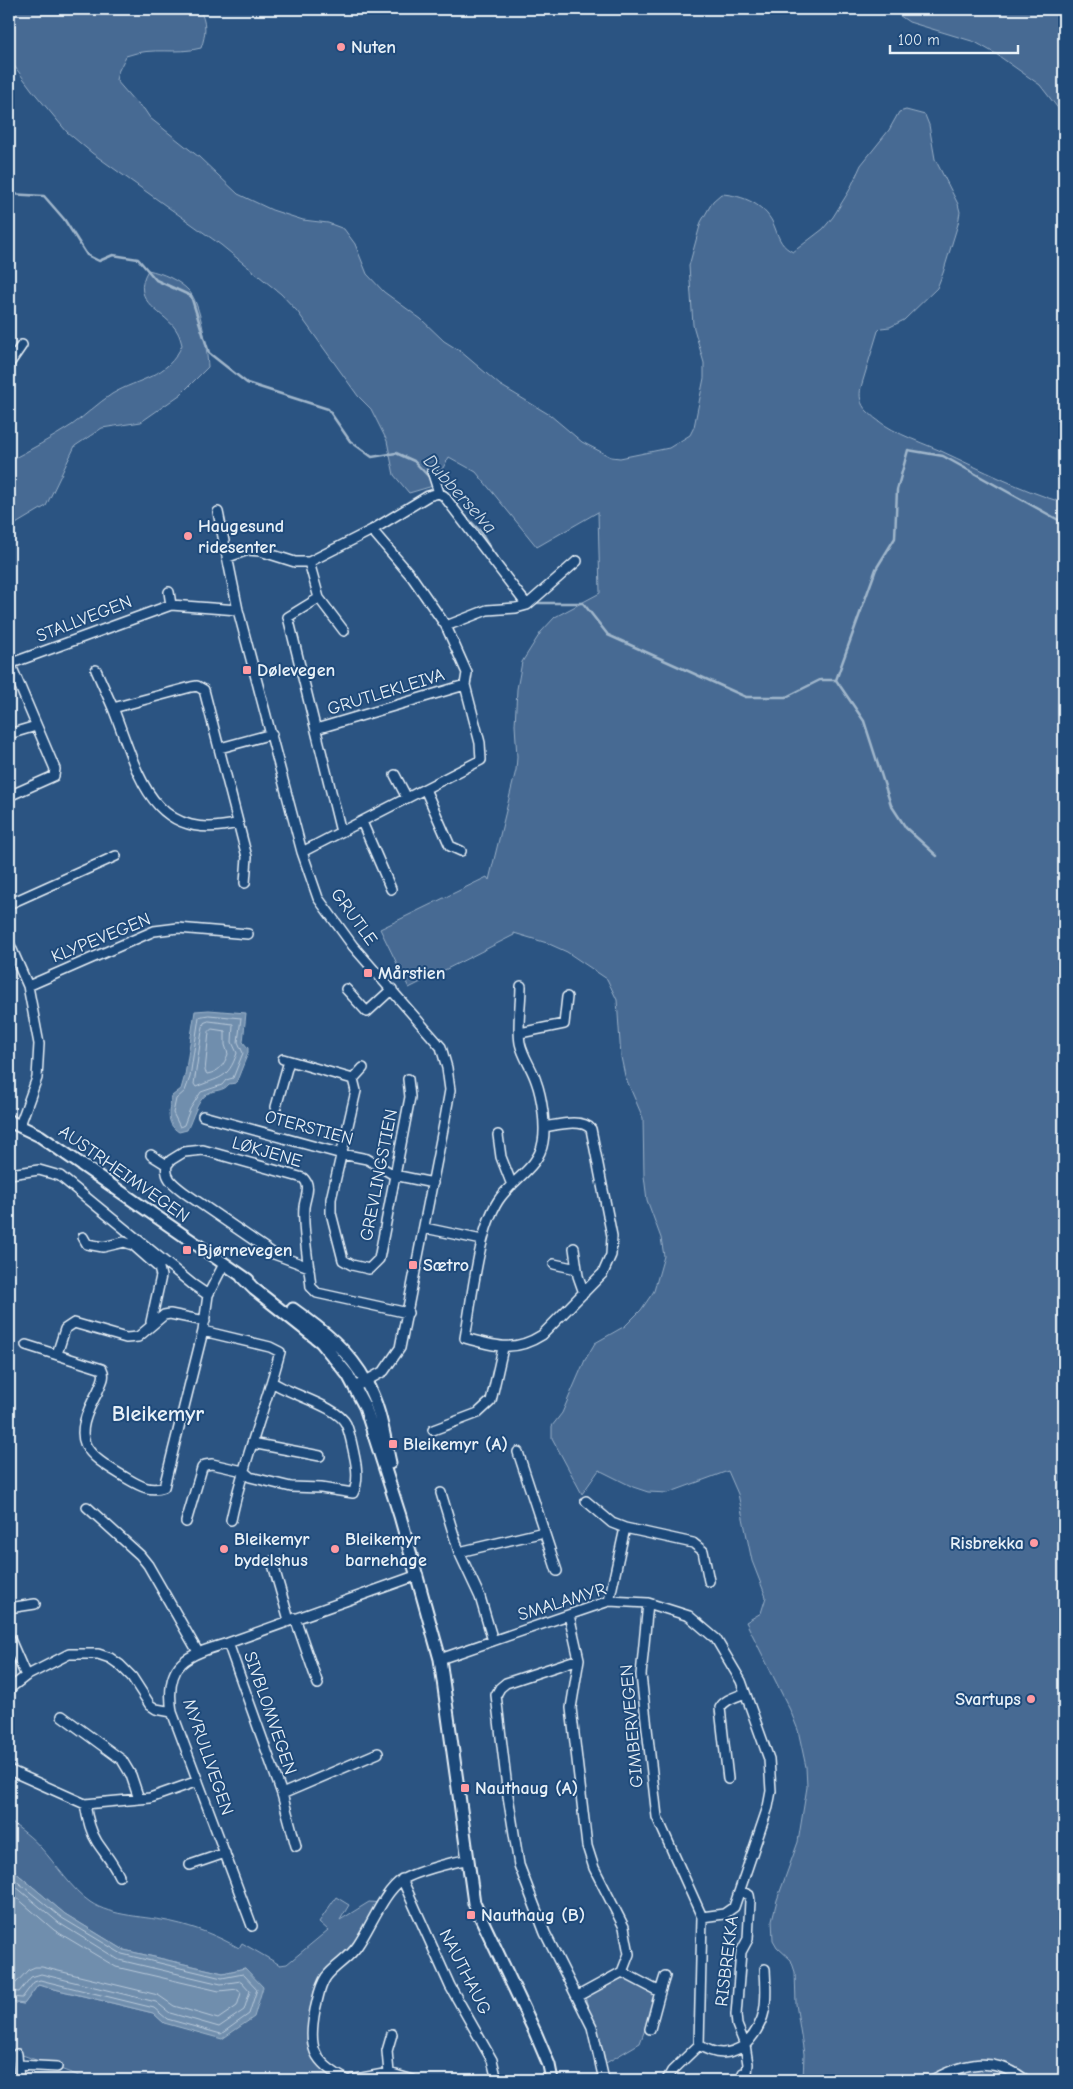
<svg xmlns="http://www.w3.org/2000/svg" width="1073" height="2089" viewBox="0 0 1073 2089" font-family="'Comic Neue',sans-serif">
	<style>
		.green { fill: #476b93; stroke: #98aec6 }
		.water { fill: #708ead; stroke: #a0b6cb }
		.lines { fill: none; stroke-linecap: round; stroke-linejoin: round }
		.shore { stroke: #b8c9da; stroke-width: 1 }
		.stream { stroke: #a0b6cb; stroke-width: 2.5 }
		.minor-casing { stroke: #e8f1f8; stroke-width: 12 }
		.major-casing { stroke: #e8f1f8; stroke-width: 15 }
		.minor { stroke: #1f4a7a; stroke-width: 9 }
		.major { stroke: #1f4a7a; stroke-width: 11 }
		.poi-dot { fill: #ff9aa2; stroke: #1f4a7a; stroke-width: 2 }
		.labels { text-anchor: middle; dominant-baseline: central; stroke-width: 4; stroke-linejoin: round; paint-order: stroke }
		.poi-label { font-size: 18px; font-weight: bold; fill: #e8f1f8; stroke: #1f4a7a; text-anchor: start }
		.street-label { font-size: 18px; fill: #e8f1f8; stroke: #1f4a7a }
		.water-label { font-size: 19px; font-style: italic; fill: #d0dde9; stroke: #1f4a7a }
		.district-label { font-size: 22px; font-weight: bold; fill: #e8f1f8; stroke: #1f4a7a }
	</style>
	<rect width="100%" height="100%" fill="#2b5482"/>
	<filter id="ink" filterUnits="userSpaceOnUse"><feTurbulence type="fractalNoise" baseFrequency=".02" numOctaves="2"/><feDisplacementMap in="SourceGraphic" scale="10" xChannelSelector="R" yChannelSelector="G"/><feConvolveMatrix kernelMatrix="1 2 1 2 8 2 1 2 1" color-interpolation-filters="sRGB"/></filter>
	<g filter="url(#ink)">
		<path class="green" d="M9 9H199C207 22 206 34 201 48 176 55 154 46 126 56L118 72 116 80 135 102 144 109 150 118 199 157 238 194 272 210 303 220 328 223 344 229 355 244 367 274 384 292 421 319 444 341 460 351 500 385 550 415 582 442 611 457 620 458 669 448 690 435 694 427 704 378V363L693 325 689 266 701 222 713 201 721 194C743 195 767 205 775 228 779 239 782 247 793 252L823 229 833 217 849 191 861 165 889 130 899 112 906 110 925 115 929 125 935 159 958 204 960 212 958 224 943 273 937 288 904 320 890 327 881 328 878 331 861 387C859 396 860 404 867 411 886 431 916 440 941 451 982 470 1021 490 1064 503V2080H803L804 2054 796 2004 795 1972 791 1960 777 1947 773 1940 772 1920 777 1900 798 1842 807 1787 806 1767 798 1730 790 1710 746 1622 761 1613 766 1597 752 1561 738 1494 728 1471 668 1493 648 1492 633 1487 599 1470 582 1494 552 1438V1426L562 1413 585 1360 595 1343 625 1326 641 1310 654 1291 664 1256 661 1238 647 1200 644 1176 643 1118 625 1076 621 1057 617 1000 607 979 567 952 547 943 514 933V935L409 988 380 929 487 877 489 880 516 770 517 757 515 725 517 689 522 662 541 632 555 617 600 593 598 512 537 547 476 472 449 457 433 486 409 493 394 475 387 441 371 409 358 396 297 311 281 294 221 245 92 153 67 132 32 90 9 59Z
			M890 9H1064V116L1040 85 996 54 975 42 909 22Z
			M148 270C162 273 179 280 189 291 201 304 207 349 208 367L181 394 141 422 102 428 75 446 46 506 9 528V461C30 450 52 438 72 425 86 415 98 403 112 394 139 378 168 378 182 345 181 341 180 337 178 333 167 311 128 304 148 270Z
			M9 1821C20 1829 32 1837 41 1848 57 1865 71 1889 90 1902 112 1917 146 1916 172 1922 195 1927 218 1936 239 1948L242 1943 280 1965 287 1964 328 1930 319 1922 336 1897 349 1905 340 1920 369 1902 384 1903 365 1931 327 1971 315 2005 317 2059 356 2080H90L9 2050V2002L24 2004 38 1985 153 2013 164 2023 245 1968 223 1973 124 1950 65 1914 14 1871 9 1870Z
			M624 1977 658 1994 640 2043 606 2063 585 1997Z"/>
		<path class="water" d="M209 1010 246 1013 243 1042 248 1048V1053L236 1083 229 1084C223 1092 215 1089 207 1094 196 1102 193 1119 187 1130L179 1132C165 1124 169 1109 172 1096L181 1089 185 1075 195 1011Z
			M9 1870 14 1871 65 1914 124 1950 223 1973 245 1968 263 1987 254 2017 222 2039 164 2023 153 2013 38 1985 24 2004 9 2002Z"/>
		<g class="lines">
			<path class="shore" d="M209 1015 241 1018 238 1042 243 1053 233 1078 226 1080 222 1085 201 1092 190 1109 184 1125 180 1127 173 1113 176 1099 185 1091 190 1077 199 1017Z
				M209 1021 233 1024 232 1042 237 1053C228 1080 219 1077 196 1087L194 1084 202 1031 204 1023Z
				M212 1029 225 1031V1045L228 1054C224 1065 219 1072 207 1074L205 1071 209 1032Z
				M9 1875 62 1918 122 1954 222 1978 243 1974 257 1989 249 2014 221 2034 167 2019 154 2008 40 1980 34 1982 22 1998 9 1997
				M9 1881 59 1923 119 1960 221 1984 241 1981 250 1991 244 2010 219 2027 170 2013 156 2002 41 1974 31 1977 19 1992 9 1991
				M9 1891 54 1930 116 1967 219 1991 238 1989 241 1993 237 2006 218 2019 174 2006 158 1995 42 1967H35L28 1970 16 1983H9"/>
			<path class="stream" d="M9 194 44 196 64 219 87 255 99 261 113 255 138 259 156 280 191 296 209 353 247 383 328 409 350 441 372 457 396 453 414 461 430 478
				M460 510 481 532 497 559
				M521 591 530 599
				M534 603H583L608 635 746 697H786L820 680H836
				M836 680 876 569 895 538 897 490 908 450 943 456 1064 523
				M836 680 864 721 891 805 906 828 937 856"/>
			<g class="minor-casing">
				<path id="minor" d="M9 364 22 345
					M432 471 439 493
					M218 512 238 610 302 852 318 898 353 946 441 1047 447 1068 450 1090 444 1124 400 1348 384 1371 355 1387
					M372 530 412 577 446 626 487 610 516 608 527 605
					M228 557 248 550 260 551 295 562H309L372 530 428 496 439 493 444 496 527 605 577 561
					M309 562 319 598 344 631
					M169 592 171 605
					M319 598 288 617 341 832
					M9 664 171 605 238 610
					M96 670 113 708
					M316 729 465 685
					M9 734 36 726
					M220 748 272 734
					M395 775 407 798
					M425 789 450 846 461 851
					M9 796 54 776 55 769 10 663
					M362 822 391 889
					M238 823C150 845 138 771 113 708L191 687 197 686 204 690 247 857 245 883
					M302 852 481 760 480 743 465 685 467 673 446 626
					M9 904 116 856
					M9 943 28 986 39 1044 37 1078 20 1125
					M28 986 154 931 178 928 248 934
					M521 986C521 1004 517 1025 520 1043 523 1057 532 1068 536 1081 542 1097 546 1126 543 1142 539 1168 511 1180 498 1201 478 1232 472 1300 465 1338 495 1346 514 1353 542 1335L603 1273 611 1255 612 1236 591 1129C582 1118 557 1125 544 1127
					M346 989 367 1012 392 989
					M520 1033 564 1024 567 997
					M283 1059 353 1079 356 1091 331 1199V1213L343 1260 352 1265 369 1269 379 1259 410 1097 408 1079
					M353 1079 363 1068
					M276 1107 289 1061
					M203 1116 342 1154 367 1159 394 1175 433 1183
					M498 1135 501 1157 512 1185
					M151 1155 167 1165
					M9 1174 39 1170 60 1176 192 1284 208 1295
					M425 1228 482 1240
					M83 1237 87 1244 103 1247 124 1242 133 1245 159 1268 161 1276 151 1322 152 1325
					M574 1248 578 1276 584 1293
					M554 1264 577 1269
					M309 1267 274 1254 185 1193C175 1185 164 1179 167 1165L171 1160 184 1152 203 1150 303 1178C312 1186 305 1197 304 1207 302 1228 309 1265 311 1287L317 1293 408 1313
					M203 1331 270 1347 280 1352C265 1409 243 1462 231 1520
					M26 1345 102 1369C106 1377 101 1383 98 1391 70 1442 82 1452 128 1479 140 1486 150 1492 164 1487L203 1331 208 1295 224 1264
					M57 1354 65 1329 74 1323 126 1338 138 1337 164 1315 170 1314 205 1321
					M433 1430 478 1413 491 1401 503 1348
					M252 1443 320 1456
					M518 1452 557 1571
					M441 1493 459 1552 480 1597 493 1641
					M586 1501 612 1523 625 1528
					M87 1507 140 1555 148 1565 198 1652
					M186 1522 202 1468 205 1465 212 1464 243 1471 250 1477 291 1487 321 1488 353 1493C359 1482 357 1467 354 1454 352 1445 350 1433 346 1424 337 1406 291 1395 272 1382
					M459 1552 544 1532
					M272 1561 289 1620
					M609 1601 625 1528 693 1543 703 1551 709 1581
					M648 1603 641 1675 657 1817 702 1917 699 2045 672 2071 667 2080
					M9 1608 35 1604
					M569 1615 579 1659 571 1708 587 1846 594 1868 624 1927 629 1954 622 1972 578 1996
					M295 1618 318 1684
					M9 1637 26 1676
					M228 1643 282 1794 296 1846
					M440 1659 609 1601 648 1603 689 1616 716 1639 741 1681 769 1759 771 1791 768 1807 734 1907 724 1914 702 1917
					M579 1659 506 1683 500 1688 496 1695 508 1796 519 1865 545 1933 592 2027 604 2080
					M9 1689 26 1676 69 1654H98L110 1658 120 1665 132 1677 150 1705 156 1709 172 1712
					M62 1716 122 1760 131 1775 139 1799
					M9 1770 85 1804 150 1798 198 1781
					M728 1779 720 1708C725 1699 736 1697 745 1693
					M282 1794 378 1753
					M85 1804C87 1817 90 1831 97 1842 105 1854 113 1863 119 1876
					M190 1865 225 1853
					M402 1879 450 1986 492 2060 497 2080
					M740 1891 749 1895 750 1901 748 1939 741 1952 736 2015 737 2025 745 2045C768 2021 767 2001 765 1969
					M252 1926 172 1712C164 1662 187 1655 228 1643L418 1575
					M622 1972 660 1992 650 2029
					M660 1992 665 1976
					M699 2045C715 2055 728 2056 745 2045L748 2064 747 2073H743
					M17 2054 19 2080
					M18 2065 57 2067
					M389 2073 387 2051 392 2034
					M347 2080C312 2062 308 2047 315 2010 318 1999 319 1987 326 1977 335 1965 350 1958 358 1945 370 1928 385 1890 402 1880 415 1872 451 1862 467 1860
					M351 2080 389 2073 413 2080
					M932 2080C966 2062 994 2056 1026 2080"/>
			</g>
			<g class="major-casing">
				<path id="major" d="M9 1121 40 1136 248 1280
					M242 1277 254 1289 321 1342 348 1375 365 1407 400 1516 440 1659 474 1903 535 2032 549 2065 552 2080
					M293 1309C321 1329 350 1351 366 1382 380 1406 384 1436 390 1463"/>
			</g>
			<use href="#minor" class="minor"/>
			<use href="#major" class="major"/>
		</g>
	</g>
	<g class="poi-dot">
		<circle cx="341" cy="47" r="5"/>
		<circle cx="188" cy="536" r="5"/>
		<rect x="242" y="665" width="10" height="10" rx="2.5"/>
		<rect x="363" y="968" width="10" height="10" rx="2.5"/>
		<rect x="182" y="1245" width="10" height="10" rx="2.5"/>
		<rect x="408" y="1260" width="10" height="10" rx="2.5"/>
		<rect x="388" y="1439" width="10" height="10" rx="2.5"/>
		<circle cx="1034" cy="1543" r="5"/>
		<circle cx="224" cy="1549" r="5"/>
		<circle cx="335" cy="1549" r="5"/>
		<circle cx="1031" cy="1699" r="5"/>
		<rect x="460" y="1783" width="10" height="10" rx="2.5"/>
		<rect x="466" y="1910" width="10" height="10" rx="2.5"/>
	</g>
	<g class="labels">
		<g class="poi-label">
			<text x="351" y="47">Nuten</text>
			<text x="198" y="526">Haugesund<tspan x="198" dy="21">ridesenter</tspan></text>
			<text x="257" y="670">Dølevegen</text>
			<text x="378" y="973">Mårstien</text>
			<text x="197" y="1250">Bjørnevegen</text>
			<text x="423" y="1265">Sætro</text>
			<text x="403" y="1444">Bleikemyr (A)</text>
			<text x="234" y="1539">Bleikemyr<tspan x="234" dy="21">bydelshus</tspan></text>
			<text x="345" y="1539">Bleikemyr<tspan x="345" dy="21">barnehage</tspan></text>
			<text x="1024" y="1543" text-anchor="end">Risbrekka</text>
			<text x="1021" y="1699" text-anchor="end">Svartups</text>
			<text x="475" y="1788">Nauthaug (A)</text>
			<text x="481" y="1915">Nauthaug (B)</text>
		</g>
		<g class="street-label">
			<text transform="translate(84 619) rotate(-21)">STALLVEGEN</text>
			<text transform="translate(386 692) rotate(-17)">GRUTLEKLEIVA</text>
			<text transform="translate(354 917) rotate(54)">GRUTLE</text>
			<text transform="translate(101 938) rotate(-22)">KLYPEVEGEN</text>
			<text transform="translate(309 1128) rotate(15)">OTERSTIEN</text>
			<text transform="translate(267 1152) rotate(16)">LØKJENE</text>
			<text transform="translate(124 1174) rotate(35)">AUSTRHEIMVEGEN</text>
			<text transform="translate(379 1175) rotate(-79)">GREVLINGSTIEN</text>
			<text transform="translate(562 1602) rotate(-17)">SMALAMYR</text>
			<text transform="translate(270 1713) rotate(71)">SIVBLOMVEGEN</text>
			<text transform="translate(632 1726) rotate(-95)">GIMBERVEGEN</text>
			<text transform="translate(208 1757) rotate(71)">MYRULLVEGEN</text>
			<text transform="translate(727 1961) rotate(-83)">RISBREKKA</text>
			<text transform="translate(465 1972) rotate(63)">NAUTHAUG</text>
		</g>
		<g class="water-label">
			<text transform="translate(460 494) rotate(48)">Dubberselva</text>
		</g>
		<g class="district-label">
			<text x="158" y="1414">Bleikemyr</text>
		</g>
	</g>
	<rect width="1073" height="2089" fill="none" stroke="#1f4a7a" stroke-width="30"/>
	<rect x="15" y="15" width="1043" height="2059" fill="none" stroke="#e8f1f8" stroke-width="2" filter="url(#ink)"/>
	<path d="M890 45v8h128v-8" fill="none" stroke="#e8f1f8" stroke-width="2.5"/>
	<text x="898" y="45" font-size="15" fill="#e8f1f8" stroke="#1f4a7a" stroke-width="4" paint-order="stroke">100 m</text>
</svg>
